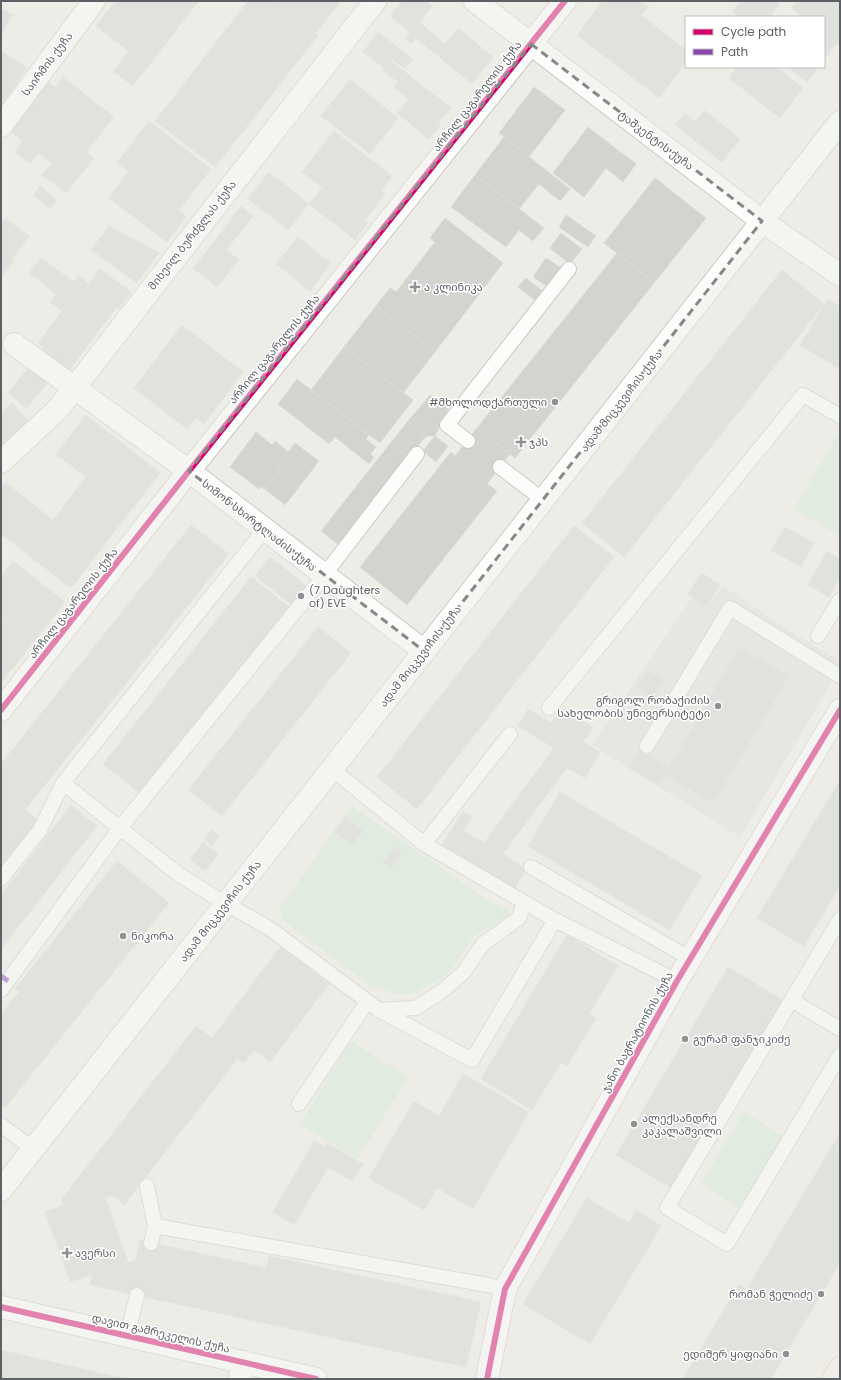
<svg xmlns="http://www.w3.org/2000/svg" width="841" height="1380" viewBox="0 0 841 1380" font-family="Poppins,'Noto Sans Georgian',sans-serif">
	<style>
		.education { fill: #e0ded7 }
		.green { fill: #d6e8d4 }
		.building { fill: #d3d3d0; stroke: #dcdbd6 }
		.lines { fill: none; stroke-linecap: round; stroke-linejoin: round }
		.service-casing { stroke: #c9c9c9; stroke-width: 16 }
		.minor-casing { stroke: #c9c9c9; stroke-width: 24 }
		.tertiary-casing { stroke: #c9c9c9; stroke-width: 24 }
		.secondary-casing { stroke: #c9c9c7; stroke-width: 24 }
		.primary-casing { stroke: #d3cdb7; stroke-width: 24 }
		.service { stroke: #fcfcfb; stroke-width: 14 }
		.minor { stroke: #fcfcfb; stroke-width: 22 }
		.tertiary { stroke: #fcfcfb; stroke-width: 22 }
		.secondary { stroke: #fcfcfb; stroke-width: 22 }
		.primary { stroke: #f2f2e9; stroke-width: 22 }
		.quiet { stroke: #8e44ad; stroke-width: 5; stroke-dasharray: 10 5; stroke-linecap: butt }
		.cycleway-casing { stroke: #fff; stroke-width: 8 }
		.cycleway { stroke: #d6006c; stroke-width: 6 }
		.marked { fill: none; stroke: #858789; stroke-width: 3; stroke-dasharray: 8 5; stroke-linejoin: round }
		.poi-dot { fill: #8f9192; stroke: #fff; stroke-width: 1.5 }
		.labels { text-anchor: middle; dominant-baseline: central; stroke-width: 3; stroke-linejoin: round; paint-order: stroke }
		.street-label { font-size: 11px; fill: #5d6065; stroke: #fff }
		.poi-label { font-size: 11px; fill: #5d6065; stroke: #fff; text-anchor: start }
	</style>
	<rect width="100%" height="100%" fill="#edece7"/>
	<path class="education" d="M723 586 790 631 840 661V668L740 837 592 745 692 598 707 607Z"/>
	<path class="green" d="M840 431V533L839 535 794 509Z
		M352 806 489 901 510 911 509 917 474 936 456 964 443 977 416 992 400 995 370 985 282 920 279 909Z
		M351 1041 408 1077 358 1159 300 1124Z
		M744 1112 787 1138 743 1210 701 1184Z"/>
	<path class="building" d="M115 1H199L166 43 114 3Z
		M248 1H275L318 35 260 110 200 63Z
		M275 1H341L316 33Z
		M402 1H427L432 6 411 33 390 16Z
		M603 1H639L648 7 641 15 686 50V62L659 98 577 35Z
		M740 1H777L780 4 770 17H739L732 12Z
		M797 1H840V42L838 45 824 34V17H802L791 8Z
		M114 3 166 43 133 86 113 71 129 51 96 26Z
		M1 8 13 15 1 34Z
		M419 22 445 44 458 28 493 57 472 84 416 38 411 44 405 39Z
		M378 32 413 59 405 69 392 59 385 69 363 52Z
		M824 34 837 43 824 60Z
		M1 51 27 68 1 107Z
		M391 61 451 108 438 123 394 87 398 82 383 71Z
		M200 63 260 110 215 167 155 121Z
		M737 67H776L803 88 780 118 729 78Z
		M787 67H819L807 82Z
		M63 77 114 117 86 152 94 158 66 193 42 175 52 163 39 153 30 163 15 152 23 141 10 131 48 82 55 87Z
		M350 79 398 118 370 154 321 116Z
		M534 87 565 110 529 157 499 133Z
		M409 99 441 125 429 139 397 113Z
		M704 110 740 139 722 162 675 125 685 113 695 122Z
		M149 121 211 169 179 210 117 163Z
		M588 127 619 151 584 197 553 173Z
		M334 131 392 176 381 191 385 194 365 220 302 172Z
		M504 137 570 189 560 201 539 184 519 209 475 175Z
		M619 151 636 164 623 182 606 168Z
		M128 172 186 216 167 242 109 198Z
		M269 172 309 204 288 230 248 199Z
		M475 175 544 228 533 241 519 230 506 247 451 207Z
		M655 178 706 218 654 283 604 243Z
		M40 186 57 200 50 209 33 195Z
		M322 188 368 223 355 240 309 204Z
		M241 206 253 216 226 250 215 241Z
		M566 215 596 236 588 247 559 227Z
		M5 218 29 236 12 259 14 261 1 277V223Z
		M445 218 503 263 435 352 376 306 390 288 396 292 435 242 430 238Z
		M109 226 159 253 137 283 91 250Z
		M561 233 582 249 570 264 550 248Z
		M298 237 331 263 310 291 276 264Z
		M215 241 239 260 217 287 193 268Z
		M617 253 654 283 515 458 477 428Z
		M41 258 74 282 79 276 89 284 87 286 116 308 65 376 38 355 44 348 38 343 62 311 50 302 56 294 29 273Z
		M546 258 561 268 548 287 533 277Z
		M100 269 131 292 118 309 87 286Z
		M782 270 824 304 624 557 582 523Z
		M526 278 546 294 539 303 518 287Z
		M828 299 840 307V369L800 345Z
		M376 306 435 352 403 393 344 347Z
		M182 325 243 372 204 424 196 418 187 429 134 388Z
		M344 347 413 400 380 443 311 390Z
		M29 367 48 382 27 408 8 393Z
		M297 379 369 435 366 439 376 447 370 454 374 457 369 464 335 437 329 444 278 404Z
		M430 395 448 409 435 436H426L408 421Z
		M12 403 30 423 7 444 1 437V413Z
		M86 415 160 473 71 588 1 534V487L5 482 53 520 86 477 56 454Z
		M408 421 426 436 339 545 321 531Z
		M477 428 510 454 487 484 497 491 407 605 360 567 451 452 455 456Z
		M256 432 272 445 275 441 288 452 276 467 280 470 265 489 261 487 259 489 230 467Z
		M435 436 448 446 436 462 423 451Z
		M1 437 7 444 1 450Z
		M295 443 319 461 285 505 265 489 280 470 276 467Z
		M191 525 229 554 25 810 40 822 1 871V764Z
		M574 526 614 557 515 683 475 652Z
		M785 527 814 543 801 567 771 550Z
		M827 551 840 559V578L829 597 808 585Z
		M270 557 308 587 293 606 255 576Z
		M13 561 65 602 33 642 1 617V576Z
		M702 573 720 585 706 607 687 594Z
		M251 577 289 607 142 795 103 764Z
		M3 618 33 642 2 682 1 621Z
		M318 627 351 653 222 816 188 790Z
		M739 647 789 676 714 803 665 775Z
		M475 652 515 683 417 809 377 777Z
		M647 670 664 680 653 698 636 688Z
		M561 708 593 727 583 742 600 752 585 778 567 768 503 854 526 869 514 889 442 845 463 811 472 817 464 831 484 843 554 748 518 726 528 709 551 723Z
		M640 751 669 768 658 785 629 768Z
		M840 780V886L804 946 757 918Z
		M560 792 702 876 669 930 528 846Z
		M71 805 97 826 1 949V895Z
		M346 817 363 831 352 845 334 832Z
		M211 830 219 836 212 846 204 839Z
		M203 842 218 854 205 871 190 859Z
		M394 848 402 853 391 868 383 863Z
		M117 861 169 903 67 1030 15 989Z
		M567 935 618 966 589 1014 596 1018 567 1066 561 1062 532 1110 481 1079Z
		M280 947 329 984 270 1062 254 1050 244 1063 212 1038Z
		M728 967 786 1002 673 1189 616 1155Z
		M19 992 67 1030 5 1108 1 1105V1014Z
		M196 1026 238 1058 124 1205 112 1195 84 1206 82 1199 64 1205 61 1200Z
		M463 1074 529 1112 473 1209 437 1188 424 1210 369 1178 414 1101 439 1116Z
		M840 1133V1263L804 1323 747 1289Z
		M314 1141 325 1147 327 1143 363 1164 352 1181 328 1167 294 1225 273 1212Z
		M587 1198 654 1238 590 1344 523 1304Z
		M82 1199 84 1206 106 1199 128 1262 70 1282 45 1212Z
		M636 1210 661 1226 654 1238 629 1223Z
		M140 1240 267 1268 255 1321 90 1285 92 1275 136 1260Z
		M269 1256 481 1302 466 1367 255 1321Z
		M739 1284 804 1323 788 1350 771 1379H683Z
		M1 1350 126 1379H1Z"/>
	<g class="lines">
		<g class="service-casing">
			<path id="service" d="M468 441 447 425 569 269
				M500 467 543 500
				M818 636 840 600
				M549 708 803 395 840 416
				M647 746 730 608 840 676
				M332 769 424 844 555 920 677 981
				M63 783 178 874 226 904 269 928 379 1010 472 1060 555 920
				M424 844 510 734
				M531 867 691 959
				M1 879 40 830 63 783 265 529
				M840 919 667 1208 727 1244 840 1055
				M1 990 120 828 315 587 417 454
				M791 1000 840 1029
				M379 1010 416 1008 441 992 463 973 483 944 519 918 524 902
				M299 1104 367 1002
				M1 1125 33 1149
				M147 1186 155 1226 488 1285 505 1289
				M151 1243 155 1226
				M127 1336 137 1295"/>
		</g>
		<g class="minor-casing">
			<path id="minor" d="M475 1 762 221 840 275
				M1 126 94 1
				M14 344 189 471 424 651
				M1 462 58 409 375 1
				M1 710 189 471 565 1
				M240 1379 243 1362
				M487 1379 505 1289 677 981 840 710"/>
		</g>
		<g class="tertiary-casing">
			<path id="tertiary" d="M1 1307 316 1379"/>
		</g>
		<g class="secondary-casing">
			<path id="secondary" d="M1 1190 840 122"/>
		</g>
		<g class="primary-casing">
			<path id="primary" d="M834 1379 840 1368"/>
		</g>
		<use href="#service" class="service"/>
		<use href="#minor" class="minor"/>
		<use href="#tertiary" class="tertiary"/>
		<use href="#secondary" class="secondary"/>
		<use href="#primary" class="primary"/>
		<path class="quiet" d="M1 976 8 981"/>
		<g class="cycleway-casing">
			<path id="cycleway" d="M1 710 189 471 565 1
				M1 1307 316 1379
				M487 1379 505 1289 677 981 840 710"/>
		</g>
		<use href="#cycleway" class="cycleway"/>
	</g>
	<path d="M0 0H841V1380H0ZM531 44 762 221 424 651 189 471Z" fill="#edece7" fill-opacity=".55" fill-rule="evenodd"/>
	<path class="marked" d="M531 44 762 221 424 651 189 471Z"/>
	<g class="poi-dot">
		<path d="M413 281h4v4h4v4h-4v4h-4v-4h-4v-4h4z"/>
		<circle cx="555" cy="402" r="4"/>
		<path d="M519 436h4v4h4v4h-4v4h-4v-4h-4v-4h4z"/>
		<circle cx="301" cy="596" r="4"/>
		<circle cx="718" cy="706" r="4"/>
		<circle cx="123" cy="936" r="4"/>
		<circle cx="685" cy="1039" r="4"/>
		<circle cx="634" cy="1124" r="4"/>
		<path d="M65 1247h4v4h4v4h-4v4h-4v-4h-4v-4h4z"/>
		<circle cx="821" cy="1294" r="4"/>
		<circle cx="786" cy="1354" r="4"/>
	</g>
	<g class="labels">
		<g class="street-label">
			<text transform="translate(47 64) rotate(-53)">საირმის ქუჩა</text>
			<text transform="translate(477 96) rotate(-52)">არჩილ ცაგარელის ქუჩა</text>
			<text transform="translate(656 140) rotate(37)">ტაშკენტის ქუჩა</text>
			<text transform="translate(192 235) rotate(-52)">მიხეილ ბურძგლას ქუჩა</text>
			<text transform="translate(274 349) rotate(-51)">არჩილ ცაგარელის ქუჩა</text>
			<text transform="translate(621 401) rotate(-52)">ადამ მიცკევიჩის ქუჩა</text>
			<text transform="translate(259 525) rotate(38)">სიმონ სხირტლაძის ქუჩა</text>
			<text transform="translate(73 603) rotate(-52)">არჩილ ცაგარელის ქუჩა</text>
			<text transform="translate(420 656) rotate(-52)">ადამ მიცკევიჩის ქუჩა</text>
			<text transform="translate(220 911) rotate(-52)">ადამ მიცკევიჩის ქუჩა</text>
			<text transform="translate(637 1032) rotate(-61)">ჯანო ბაგრატიონის ქუჩა</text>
			<text transform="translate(161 1333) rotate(13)">დავით გამრეკელის ქუჩა</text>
		</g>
		<g class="poi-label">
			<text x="424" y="287">ა კლინიკა</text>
			<text x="547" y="402" text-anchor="end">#მხოლოდქართული</text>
			<text x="529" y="442">ჯპს</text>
			<text x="309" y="590">(7 Daughters<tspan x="309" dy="13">of) EVE</tspan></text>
			<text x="710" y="700" text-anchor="end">გრიგოლ რობაქიძის<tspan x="710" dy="13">სახელობის უნივერსიტეტი</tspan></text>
			<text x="131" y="936">ნიკორა</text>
			<text x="693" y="1039">გურამ ფანჯიკიძე</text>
			<text x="642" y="1118">ალექსანდრე<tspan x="642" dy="13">კაკალაშვილი</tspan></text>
			<text x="75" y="1253">ავერსი</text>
			<text x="813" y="1294" text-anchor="end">რომან ჭელიძე</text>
			<text x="778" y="1354" text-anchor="end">ედიშერ ყიფიანი</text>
		</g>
	</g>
	<rect width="841" height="1380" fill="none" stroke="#5d6065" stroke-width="4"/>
	<rect x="685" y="16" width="140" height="52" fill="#ffffff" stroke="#bebfc1"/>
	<rect x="693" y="29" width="20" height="6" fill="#d6006c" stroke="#bebfc1"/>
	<text x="721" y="36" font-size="12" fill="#5d6065">Cycle path</text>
	<rect x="693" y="49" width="20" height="6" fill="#8e44ad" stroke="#bebfc1"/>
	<text x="721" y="56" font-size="12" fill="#5d6065">Path</text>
</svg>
